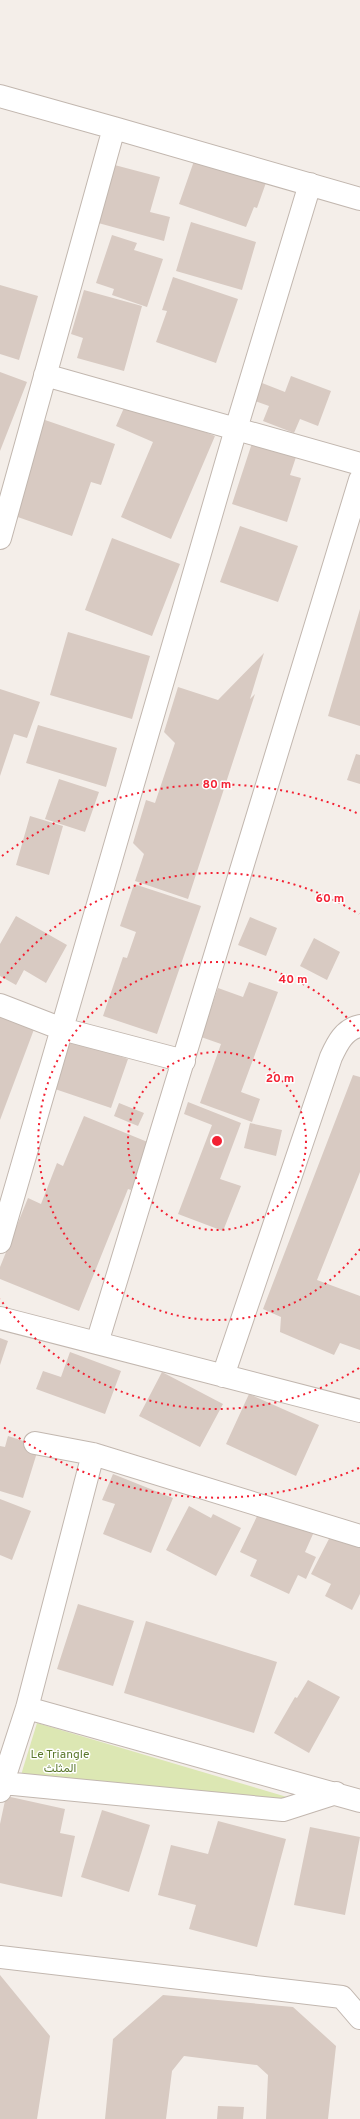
<svg xmlns="http://www.w3.org/2000/svg" width="360" height="2119" viewBox="0 0 360 2119" font-family="Overpass,Vazirmatn,sans-serif">
	<style>
		.green { fill: #dce7b3 }
		.building { fill: #d8cac2 }
		.lines { fill: none; stroke-linecap: round; stroke-linejoin: round }
		.minor-casing { stroke: #c2b7af; stroke-width: 24 }
		.minor { stroke: #fff; stroke-width: 22 }
		.ring { fill: none; stroke: #f32133; stroke-width: 2; stroke-dasharray: 2 4 }
		.labels { text-anchor: middle; dominant-baseline: central; stroke-width: 3; stroke-linejoin: round; paint-order: stroke }
		.park-label { font-size: 12px; fill: #5b782c; stroke: #fff }
		.centre { fill: #f32133; stroke: #fff; stroke-width: 2 }
		.ring-label { font-size: 12px; text-anchor: middle; font-weight: bold; fill: #f32133; stroke: #fff; stroke-width: 3; stroke-linejoin: round; paint-order: stroke }
	</style>
	<rect width="100%" height="100%" fill="#f4eee9"/>
	<path class="green" d="M37 1723 287 1797 293 1808 17 1788Z"/>
	<path class="building" d="M194 161 236 175 239 167 268 177 257 208 254 207 246 227 179 204Z
		M107 163 160 177 150 212 170 217 164 241 91 221Z
		M191 222 256 242 242 290 176 271Z
		M112 235 137 243 134 250 163 259 147 307 112 295 114 289 96 283Z
		M173 277 238 299 216 363 156 342 167 311 162 310Z
		M0 285 38 296 19 360 0 354Z
		M84 290 142 306 124 371 77 358 83 338 71 334Z
		M0 372 27 382 0 451Z
		M291 376 331 391 318 426 300 419 294 433 263 421 269 406 255 401 262 383 285 392Z
		M127 401 215 436 171 539 121 517 153 442 116 426Z
		M45 420 115 444 101 485 91 482 72 536 12 515Z
		M253 440 297 454 290 475 301 478 287 522 232 504Z
		M240 526 298 546 278 602 220 582Z
		M112 538 180 564 152 636 85 610Z
		M360 609V726L328 716Z
		M68 632 150 656 132 719 50 695Z
		M264 653 250 699 255 694 188 899 135 881 144 854 133 843 146 800 155 803 175 743 164 732 178 687 218 700Z
		M0 689 40 702 27 738 14 734 0 776Z
		M38 725 117 748 106 787 26 763Z
		M356 754 360 755V784L347 780Z
		M59 779 99 792 85 832 45 819Z
		M30 816 63 826 49 875 16 865Z
		M134 884 201 906 157 1034 103 1016 123 957 127 958 136 932 120 926Z
		M16 916 67 945 46 983 24 970 16 985 0 976V944Z
		M250 917 277 928 266 956 238 945Z
		M314 938 340 952 327 980 300 966Z
		M249 982 278 992 241 1092 260 1099 252 1122 200 1103 221 1044 201 1037 218 988 243 997Z
		M0 1011 36 1024 0 1120Z
		M66 1038 128 1059 111 1108 49 1087Z
		M353 1075 360 1077V1172L317 1280 360 1296V1350L340 1343 334 1355 280 1332 281 1317 263 1309Z
		M188 1102 241 1123 220 1179 241 1186 223 1231 178 1214 212 1125 184 1114Z
		M119 1103 144 1113 138 1126 114 1116Z
		M84 1116 150 1143 131 1190 128 1189 79 1311 0 1279V1267L28 1198 41 1204 57 1163 63 1166Z
		M250 1123 282 1130 276 1156 244 1148Z
		M0 1338 8 1341 0 1365Z
		M70 1352 121 1371 105 1414 36 1389 43 1371 61 1377Z
		M162 1372 223 1404 200 1447 139 1416Z
		M249 1394 319 1425 296 1476 226 1444Z
		M8 1436 39 1446 23 1498 0 1491V1446L5 1447Z
		M113 1474 173 1498 151 1553 103 1534 115 1504 102 1500Z
		M0 1499 31 1511 12 1560 0 1555Z
		M189 1506 211 1518 213 1514 241 1528 216 1576 166 1550Z
		M260 1510 313 1534 305 1552 316 1557 306 1579 298 1575 289 1594 250 1576 257 1560 240 1552Z
		M333 1531 360 1545V1594L352 1610 325 1596 331 1584 311 1574Z
		M78 1604 134 1621 113 1686 57 1669Z
		M146 1621 277 1662 254 1733 124 1693Z
		M308 1680 340 1697 309 1753 274 1733 295 1697 297 1698Z
		M6 1796 65 1809 60 1833 75 1836 62 1897 0 1883V1824Z
		M102 1810 150 1825 129 1892 81 1877Z
		M218 1821 286 1839 257 1947 189 1929 196 1905 158 1895 171 1845 208 1854Z
		M310 1827 360 1837 345 1915 294 1905Z
		M0 1975 50 2036 37 2119H0Z
		M163 1995 293 2007 336 2046 328 2119H266L268 2075 257 2065 184 2056 172 2071 166 2119H105L113 2039Z
		M218 2106 244 2107 243 2119H217Z"/>
	<g class="lines">
		<g class="minor-casing">
			<path id="minor" d="M0 96 114 128 0 538
				M114 128 360 199
				M45 375 360 464
				M0 1005 62 1029 184 1061
				M0 1242 236 429 310 184
				M0 1318 360 1411
				M97 1343 360 480
				M223 1376 331 1057C337 1044 344 1029 360 1026
				M35 1443 93 1454 360 1536
				M27 1708 360 1801
				M3 1783 283 1810 336 1793
				M0 1791 27 1708 93 1454
				M0 1957 342 1997 360 2018"/>
		</g>
		<use href="#minor" class="minor"/>
	</g>
	<g class="ring">
		<circle cx="217" cy="1141" r="89"/>
		<path d="M360 1249A179 179 0 1 1 360 1033"/>
		<path d="M359 1368A268 268 0 0 1 0 1299M0 983A268 268 0 0 1 359 914"/>
		<path d="M359 1468A357 357 0 0 1 2 1426M2 856A357 357 0 0 1 359 814"/>
	</g>
	<g class="labels">
		<g class="park-label">
			<text x="60" y="1755">Le Triangle<tspan x="60" dy="14">المثلث</tspan></text>
		</g>
	</g>
	<circle cx="217" cy="1141" r="6" class="centre"/>
	<g class="ring-label">
		<text x="217" y="788">80 m</text>
		<text x="330" y="902">60 m</text>
		<text x="293" y="983">40 m</text>
		<text x="280" y="1082">20 m</text>
	</g>
</svg>
